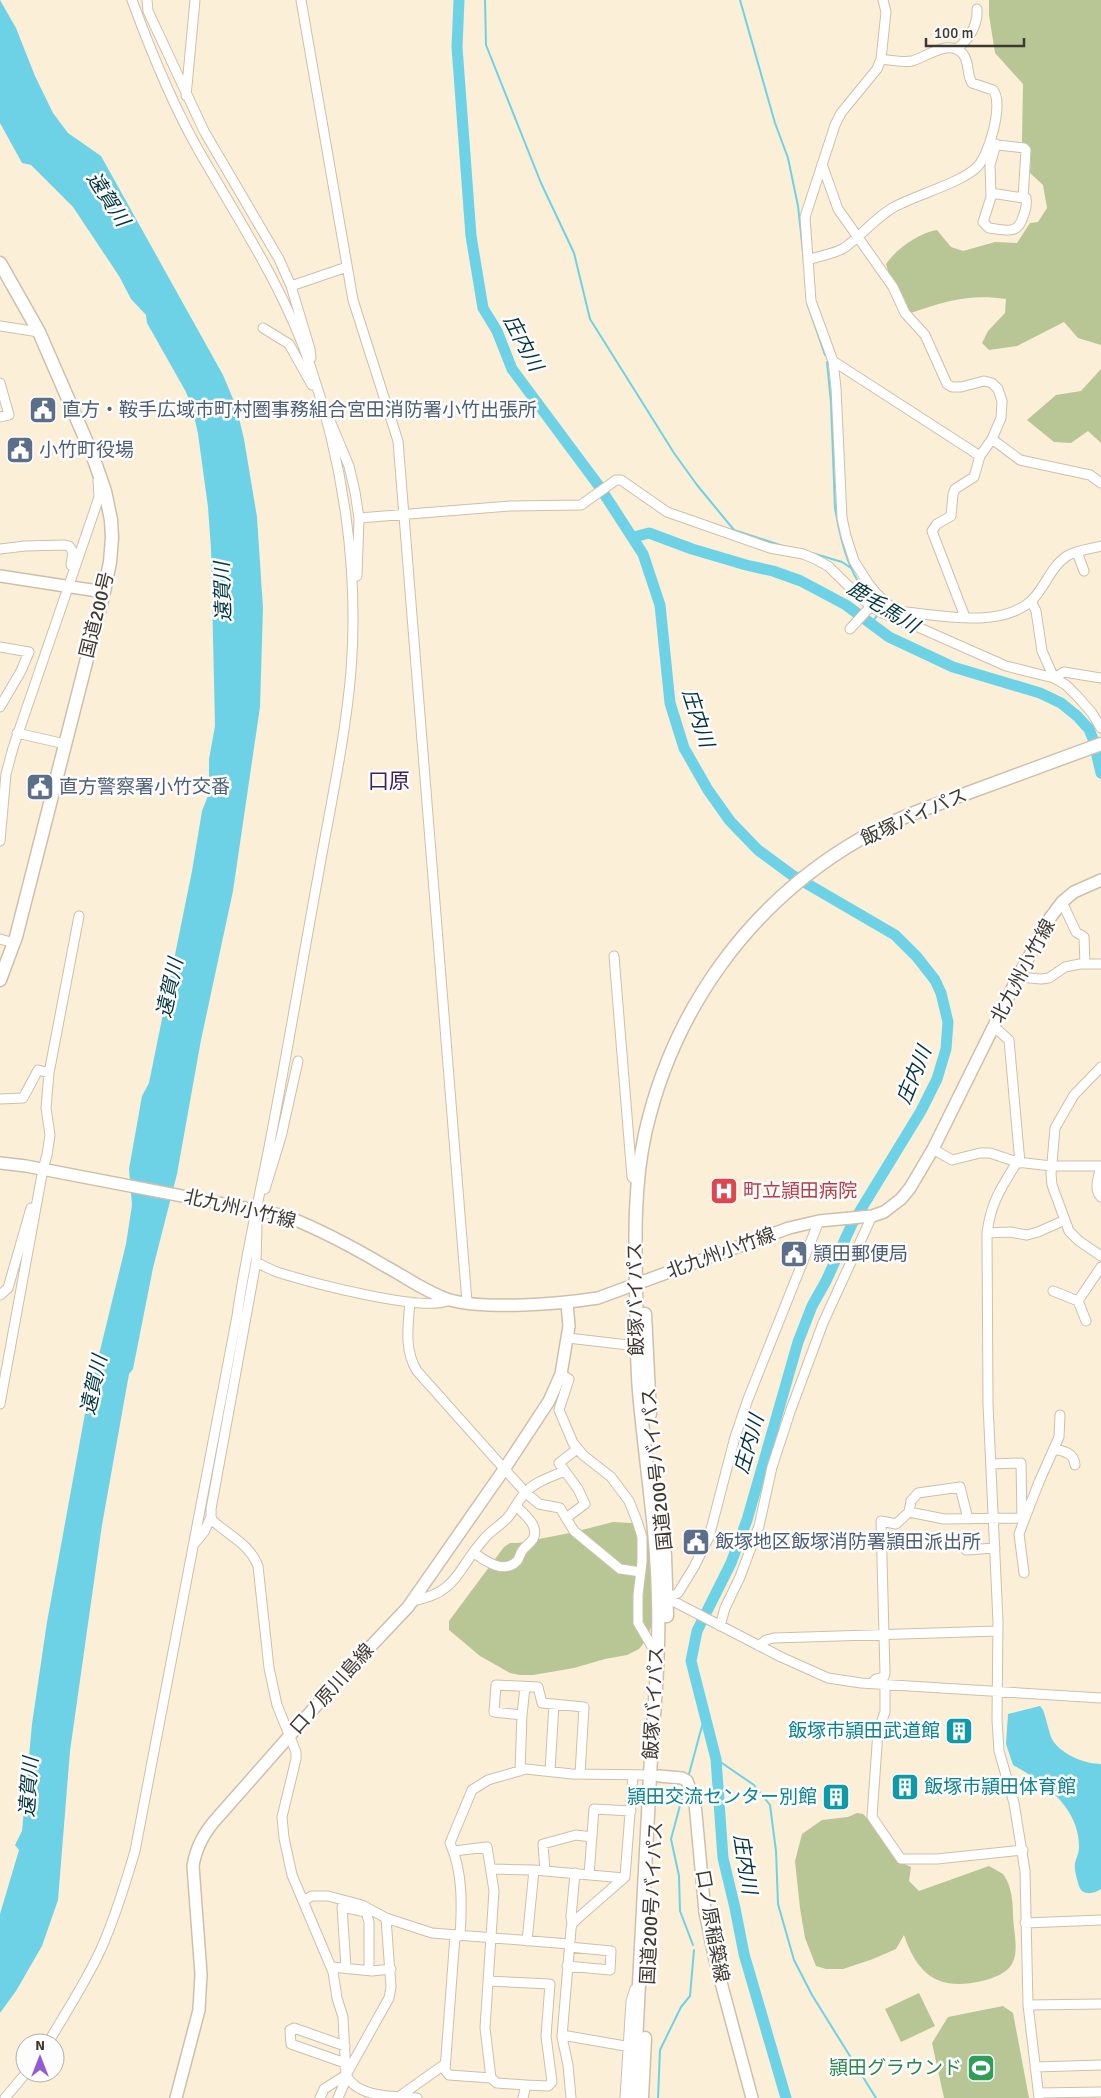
<svg xmlns="http://www.w3.org/2000/svg" width="1101" height="2098" viewBox="0 0 1101 2098" font-family="Signika,'Noto Sans JP',sans-serif">
	<style>
		.green { fill: #b7c694 }
		.water { fill: #6ed2e7 }
		.lines { fill: none; stroke-linecap: round; stroke-linejoin: round }
		.stream { stroke: #6ed2e7; stroke-width: 2 }
		.river { stroke: #6ed2e7; stroke-width: 11 }
		.minor-casing { stroke: #cdc0ab; stroke-width: 11 }
		.major-casing { stroke: #cdc0ab; stroke-width: 14 }
		.highway-casing { stroke: #cdc0ab; stroke-width: 15 }
		.minor { stroke: #fff; stroke-width: 9 }
		.major { stroke: #fff; stroke-width: 11 }
		.highway { stroke: #fff; stroke-width: 12 }
		.labels { text-anchor: middle; dominant-baseline: central; stroke-width: 5; stroke-linejoin: round; paint-order: stroke }
		.service-label { font-size: 19px; fill: #4e5e75; stroke: #fdfdfd; text-anchor: start }
		.street-label { font-size: 19px; fill: #3e3930; stroke: #fdfdfd }
		.health-label { font-size: 19px; fill: #be3a42; stroke: #fdfdfd; text-anchor: start }
		.culture-label { font-size: 19px; fill: #0d838f; stroke: #fdfdfd; text-anchor: end }
		.leisure-label { font-size: 19px; fill: #27864d; stroke: #fdfdfd; text-anchor: end }
		.water-label { font-size: 20px; font-style: italic; fill: #01343d; stroke: #fdfdfd }
		.quarter-label { font-size: 21px; fill: #3d225c; stroke: #fdfdfd }
	</style>
	<rect width="100%" height="100%" fill="#fbefd8"/>
	<path class="green" d="M989 0H1101V345L1078 338 1064 322 1017 346 989 350 982 343 988 331 1005 313 1006 299C968 294 947 301 911 313L889 274 886 264C897 248 919 233 937 230L951 247 963 251 995 242 1017 243 1030 223 1038 222 1047 208 1043 185 1030 173 1031 150 1022 142 1023 84 995 53 989 15Z
		M1101 369V443L1088 431 1071 443 1054 442 1027 420 1056 395 1081 391Z
		M613 1522 632 1523 642 1528 647 1536 652 1553V1624L647 1639 639 1649 627 1655 605 1659 574 1668 533 1675H520L510 1673 480 1656 449 1630V1621L504 1547 510 1543H518L570 1533Z
		M857 1813 863 1814 868 1819 891 1853 898 1861 911 1867 909 1881 919 1891 989 1866 1003 1874C1012 1886 1013 1903 1013 1918 1014 1932 1019 1951 1012 1964 1007 1973 992 1979 982 1981 939 1991 918 1976 904 1935L896 1949 873 1959 843 1969H826L816 1966 805 1938 800 1908 795 1861 802 1834 822 1820 848 1817Z
		M919 1993 935 2026 901 2042 885 2009Z
		M1003 2006 1013 2013 1029 2098H944L932 2043 948 2017Z"/>
	<path class="water" d="M0 0 16 28 35 76 53 113 68 133 101 156 223 375 236 406 244 439 257 517 263 608 260 707 233 891 201 1040 177 1174 153 1268 133 1369 129 1374 102 1525 70 1751 58 1900 42 1946 16 1991 0 2013V1914L19 1850 15 1845 22 1831 32 1724 47 1622 86 1408 126 1244 132 1205 129 1169 142 1096 149 1083 192 871 202 811 209 793V759L215 726 211 549 208 507 198 434 193 411 186 392 147 323 146 315 131 299 119 276 73 207 31 165 22 163 0 123Z
		M1040 1706 1043 1710C1046 1718 1048 1728 1051 1737 1058 1753 1084 1764 1101 1764V1889C1094 1894 1082 1896 1079 1886 1077 1880 1074 1869 1075 1863 1076 1858 1079 1853 1079 1848 1080 1808 1044 1782 1013 1765L1006 1744 1008 1714Z"/>
	<g class="lines">
		<path class="stream" d="M485 0 486 45 541 183 574 253 590 319 674 453 697 485 734 530 783 546
			M740 0 775 123 788 158 798 206 804 261
			M807 303 825 355
			M827 362 831 403 835 508C841 543 850 582 878 605
			M812 553 842 562 851 568
			M871 624 878 614
			M716 1759 754 1785 770 1805 776 1851 778 1904 794 1960 812 1995 876 2098
			M689 1774 705 1715
			M685 1787 671 1839 679 1876 680 1911 693 1945
			M658 2098 660 2050 681 2007 690 1996 694 1950"/>
		<path class="river" d="M459 0 457 47 471 236 483 308 497 331 512 369 599 486 643 554 660 605 670 703 684 748 708 790 730 821 758 850 792 875 895 935 917 957 935 980 941 993 948 1022 946 1049 937 1079 921 1111 852 1224 826 1281 812 1306 798 1342 747 1520 731 1563 697 1631 691 1661 716 1759 723 1858 735 1908 744 1954 786 2098
			M634 537 649 533 692 549 746 565 773 571 801 581 846 605 889 637 953 667 1040 693 1061 703 1077 716 1089 729 1093 739 1101 773"/>
		<g class="minor-casing">
			<path id="minor" d="M147 0 148 11 204 131 279 259 291 286 310 349 311 358
				M301 0 353 300 398 441 467 1302
				M883 0 886 12 881 59 877 69 841 113 835 125 805 217 811 301 833 361 836 388 842 518 846 536 854 561 868 583 876 593 889 605 920 628 1006 666 1054 678 1066 685 1078 697 1092 713 1101 728
				M957 49C969 39 978 26 977 9
				M186 96 195 0
				M989 144 1024 148 1026 150 1023 198H1026C1027 204 1026 209 1024 214 1018 236 1007 230 989 228L983 222 991 197 990 165 996 144
				M822 164 838 209 893 287 905 313 925 335 947 384 952 387H961L984 381 992 383 998 389 1002 401 1001 418 992 439 980 456 974 477 955 489 953 494 951 516 937 524 932 531 965 617
				M991 193 1023 198
				M808 260C819 256 834 254 844 248 861 236 875 218 894 207 916 195 960 183 976 168 989 157 1004 103 993 90L972 83C966 73 970 63 963 54 949 38 927 57 912 61 902 63 891 60 881 59
				M291 286 347 267
				M0 326 39 332
				M263 328 289 344 312 385
				M833 361 980 456
				M0 383 9 415 0 417
				M331 423 349 466 355 492 359 518 357 576
				M992 439 1020 460 1090 475 1101 483
				M359 518 511 506 581 505 616 480H621L667 512 770 548 803 554 815 559 828 566 862 599 880 612 910 625
				M0 549 25 546 65 545 69 546 73 552 71 565
				M1077 552 1084 571
				M1031 601 1036 611 1042 651 1054 678 1064 672 1101 678
				M896 611C935 614 999 630 1031 601 1045 588 1051 566 1067 556 1077 550 1090 549 1101 546
				M850 629 871 606
				M0 647 29 652 21 671 0 707
				M17 733 65 744
				M0 841 6 774 13 748 95 509 99 497 98 480
				M1062 902 1076 932 1084 937 1085 964
				M0 939 14 943
				M614 956 632 1177 638 1182
				M1018 977 1041 979 1049 978 1065 967 1080 964H1101
				M993 1026 1009 1040 1020 1163
				M1101 1067 1074 1095 1055 1128 1051 1174 1052 1185 1069 1231 1079 1241 1101 1256
				M0 1099 23 1098 38 1070 49 1073
				M933 1149 952 1160 980 1153H990L1017 1162 1051 1166H1101
				M1017 1162C1001 1188 991 1202 987 1233L988 1404 998 1622 997 1720 999 1751 1014 1803 1025 1871 1028 2005 1039 2098
				M1101 1166C1099 1176 1093 1189 1101 1197
				M265 1189 281 1137 298 1061
				M987 1233 1010 1232 1027 1235 1038 1232 1065 1220
				M256 1262 257 1225
				M1053 1291 1078 1301 1101 1267
				M0 1295 8 1288 31 1208
				M1078 1301 1086 1321
				M410 1302C408 1326 404 1350 417 1371L525 1492 539 1504 560 1508 574 1531 620 1569 641 1572
				M568 1338 637 1346
				M561 1374 569 1379 559 1410 573 1443 583 1455 611 1477 629 1501 637 1521 642 1537V1562L638 1595V1623L657 1655
				M0 1404 43 1169 47 1155 50 1135 46 1108 49 1073 79 916
				M1054 1449C1064 1451 1074 1453 1075 1465
				M909 1512 911 1501 918 1493 960 1487 968 1519
				M566 1518 585 1504 578 1489 559 1463 577 1449
				M1023 1518H1025L1039 1482 1059 1437 1060 1415
				M194 1544 204 1532 211 1517
				M919 1545 962 1543 966 1550 995 1548
				M474 1553C484 1560 504 1575 517 1561 519 1559 520 1554 522 1551 525 1546 530 1544 533 1539 540 1526 524 1514 516 1506
				M1024 1573 1019 1534 1025 1518
				M664 1598H667L781 1657 828 1678 861 1683 1101 1698
				M667 1598 678 1593 694 1567 709 1537 735 1437 748 1399 819 1221
				M412 1601C458 1593 457 1569 484 1539 491 1530 502 1525 509 1516 515 1508 520 1497 527 1491 536 1481 552 1477 564 1471
				M720 1626 725 1608 740 1577 759 1526 772 1467 790 1412 823 1323 872 1216
				M759 1646 766 1640 774 1638 998 1631
				M872 1683 876 1679 884 1677 885 1673 881 1521 896 1524 909 1512 944 1519 1022 1518 1021 1463 991 1464
				M885 1684V1712L878 1731 872 1817 901 1859H937L1023 1850
				M522 1715 525 1687
				M520 1771 522 1715 494 1712 496 1685 538 1687 542 1703 584 1707 580 1774
				M550 1771 554 1704
				M454 1851 487 1847 494 1891 485 2028 491 2078 449 2075 445 2070 455 1936
				M492 1869 534 1870 624 1878
				M545 1871 543 1844 576 1835 592 1837
				M589 1875 594 1809 631 1811
				M304 1900 312 1896H328L362 1905 386 1918 432 1933 569 1944
				M1025 1923 1101 1920
				M572 1924 571 1917 575 1873
				M460 1936C462 1905 463 1872 450 1843L472 1790 488 1780 526 1769 572 1774 655 1775
				M527 1941 534 1870
				M567 1966 610 1970 611 1951 569 1947
				M332 1967 372 1971 391 1969
				M346 1968 342 1907 366 1912 369 1922V1970
				M488 1981 550 1984 546 2036 552 2082 548 2086 526 2085 523 2098
				M1028 2005 1101 2004
				M562 2035 631 2047
				M48 2043C66 2012 86 1982 101 1949 115 1918 125 1885 135 1851L237 1316C245 1259 258 1203 269 1147 286 1059 301 970 317 882 329 812 345 742 351 671 359 569 343 461 310 365 284 288 239 221 199 151 173 106 150 49 132 0
				M345 2046 294 2028 290 2030 291 2044 345 2063
				M1035 2067 1101 2065
				M491 2078 497 2083 526 2085
				M1039 2093 1101 2092
				M400 2096 445 2064
				M5 2098 26 2073
				M320 2098 324 2089 346 2075 389 1998 391 1987 386 1918
				M338 2098 347 2077
				M417 2098C392 2096 358 2098 346 2075L343 2017 337 1998 333 1972 292 1875 284 1838 282 1817 296 1759V1752L277 1705 269 1668 258 1566C250 1545 230 1536 213 1521L211 1517V1509L256 1262C262 1265 269 1269 277 1272 305 1281 427 1314 449 1300
				M571 2098 568 2065 562 2037 571 1929 572 1924 578 1918 625 1877 633 1775
				M625 2098 631 2001 635 1989"/>
		</g>
		<g class="major-casing">
			<path id="major" d="M0 576 104 592
				M0 1163 26 1166 286 1216C321 1230 353 1247 385 1266 406 1277 427 1293 450 1300 488 1310 559 1304 598 1298L789 1228 819 1221 872 1216 884 1212 901 1199 910 1188 933 1149 1018 977 1050 918 1062 902 1074 892 1101 880
				M659 1776 682 1778 687 1781 695 1803 705 1912 715 1960 752 2098
				M176 2098 199 2010 201 1974 193 1866C196 1847 205 1831 218 1817L337 1682 408 1607 505 1468 549 1401 561 1374 569 1326 567 1303"/>
		</g>
		<g class="highway-casing">
			<path id="highway" d="M0 263 39 332 92 454 105 491 111 520 112 538 110 562 104 592 16 937 0 980
				M645 1314 650 1414
				M662 1529 665 1556 667 1616
				M633 2098C638 1991 644 1884 650 1776 653 1718 660 1659 658 1600 657 1530 645 1461 639 1391 636 1356 637 1322 636 1287 635 1236 634 1185 645 1134 673 1009 750 902 862 838 894 819 930 807 965 794 1010 777 1056 761 1101 744
				M642 2098 645 2038"/>
		</g>
		<use href="#minor" class="minor"/>
		<use href="#major" class="major"/>
		<use href="#highway" class="highway"/>
	</g>
	<defs>
		<g id="civic-square" transform="scale(1.4375)"><rect x="-9" y="-9" width="18" height="18" rx="4" fill="#5c6f8a" stroke="#fdfdfd"/><path d="M-.6-6.5H3V-4.5H.6V-3L4-1V1h2V6H-6V1h2V-1L-.6-3ZM-1.2 2.5V6h2.4V2.5Z" fill="#fff"/></g>
		<g id="hospital-square" transform="scale(1.4375)"><rect x="-9" y="-9" width="18" height="18" rx="4" fill="#e0444e" stroke="#fdfdfd"/><path d="M-5-5h3v3.5h4V-5h3V5h-3V1.5h-4V5h-3Z" fill="#fff"/></g>
		<g id="building-square" transform="scale(1.4375)"><rect x="-9" y="-9" width="18" height="18" rx="4" fill="#0f9aa8" stroke="#fdfdfd"/><path d="M-4-6H4V6H1V3H-1V6H-4ZM-2.5-4.3h1.7v1.8h-1.7ZM.8-4.3h1.7v1.8H.8ZM-2.5-1h1.7V.8h-1.7ZM.8-1h1.7V.8H.8Z" fill="#fff"/></g>
		<g id="stadium-square" transform="scale(1.4375)"><rect x="-9" y="-9" width="18" height="18" rx="4" fill="#2e9e5b" stroke="#fdfdfd"/><path d="M0-5a6.5 5 0 1 0 0 10a6.5 5 0 1 0 0-10ZM-3.5-1.8h7v3.6h-7Z" fill="#fff"/></g>
	</defs>
	<g fill-rule="evenodd">
		<use href="#civic-square" x="43" y="410"/>
		<use href="#civic-square" x="20" y="450"/>
		<use href="#civic-square" x="40" y="787"/>
		<use href="#hospital-square" x="724" y="1191"/>
		<use href="#civic-square" x="794" y="1254"/>
		<use href="#civic-square" x="696" y="1542"/>
		<use href="#building-square" x="959" y="1731"/>
		<use href="#building-square" x="905" y="1787"/>
		<use href="#building-square" x="836" y="1797"/>
		<use href="#stadium-square" x="981" y="2068"/>
	</g>
	<g class="labels">
		<g class="service-label">
			<text x="62" y="410">直方・鞍手広域市町村圏事務組合宮田消防署小竹出張所</text>
			<text x="39" y="450">小竹町役場</text>
			<text x="59" y="787">直方警察署小竹交番</text>
			<text x="813" y="1254">頴田郵便局</text>
			<text x="715" y="1542">飯塚地区飯塚消防署頴田派出所</text>
		</g>
		<g class="street-label">
			<text transform="translate(97 615) rotate(-76)">国道200号</text>
			<text transform="translate(914 817) rotate(-24)">飯塚バイパス</text>
			<text transform="translate(1023 971) rotate(-62)">北九州小竹線</text>
			<text transform="translate(240 1209) rotate(13)">北九州小竹線</text>
			<text transform="translate(721 1253) rotate(-20)">北九州小竹線</text>
			<text transform="translate(636 1299) rotate(-91)">飯塚バイパス</text>
			<text transform="translate(657 1469) rotate(-96)">国道200号バイパス</text>
			<text transform="translate(332 1689) rotate(-48)">口ノ原川島線</text>
			<text transform="translate(654 1703) rotate(-87)">飯塚バイパス</text>
			<text transform="translate(652 1903) rotate(-87)">国道200号バイパス</text>
			<text transform="translate(712 1926) rotate(80)">口ノ原稲築線</text>
		</g>
		<g class="health-label">
			<text x="743" y="1191">町立頴田病院</text>
		</g>
		<g class="culture-label">
			<text x="940" y="1731">飯塚市頴田武道館</text>
			<text x="924" y="1787" text-anchor="start">飯塚市頴田体育館</text>
			<text x="817" y="1797">頴田交流センター別館</text>
		</g>
		<g class="leisure-label">
			<text x="962" y="2068">頴田グラウンド</text>
		</g>
		<g class="water-label">
			<text transform="translate(108 199) rotate(57)">遠賀川</text>
			<text transform="translate(523 343) rotate(62)">庄内川</text>
			<text transform="translate(223 592) rotate(-92)">遠賀川</text>
			<text transform="translate(883 607) rotate(32)">鹿毛馬川</text>
			<text transform="translate(698 718) rotate(72)">庄内川</text>
			<text transform="translate(170 988) rotate(-78)">遠賀川</text>
			<text transform="translate(914 1075) rotate(-68)">庄内川</text>
			<text transform="translate(94 1385) rotate(-78)">遠賀川</text>
			<text transform="translate(749 1444) rotate(-74)">庄内川</text>
			<text transform="translate(29 1787) rotate(-86)">遠賀川</text>
			<text transform="translate(745 1864) rotate(81)">庄内川</text>
		</g>
		<g class="quarter-label">
			<text x="389" y="781">口原</text>
		</g>
	</g>
	<g transform="translate(40 2058)"><circle r="24" fill="#fdfdfd" stroke="#b1afab"/>
	<path d="M0-4L9 19L0 12L-9 19Z" fill="#925bd4"/>
	<text y="-8" font-size="14" font-weight="bold" text-anchor="middle" fill="#3e3930">N</text>
	</g>
	<path d="M926 38v8h98v-8" fill="none" stroke="#3e3930" stroke-width="2.5"/>
	<text x="934" y="38" font-size="15" fill="#3e3930" stroke="#fdfdfd" stroke-width="4" paint-order="stroke">100 m</text>
</svg>
